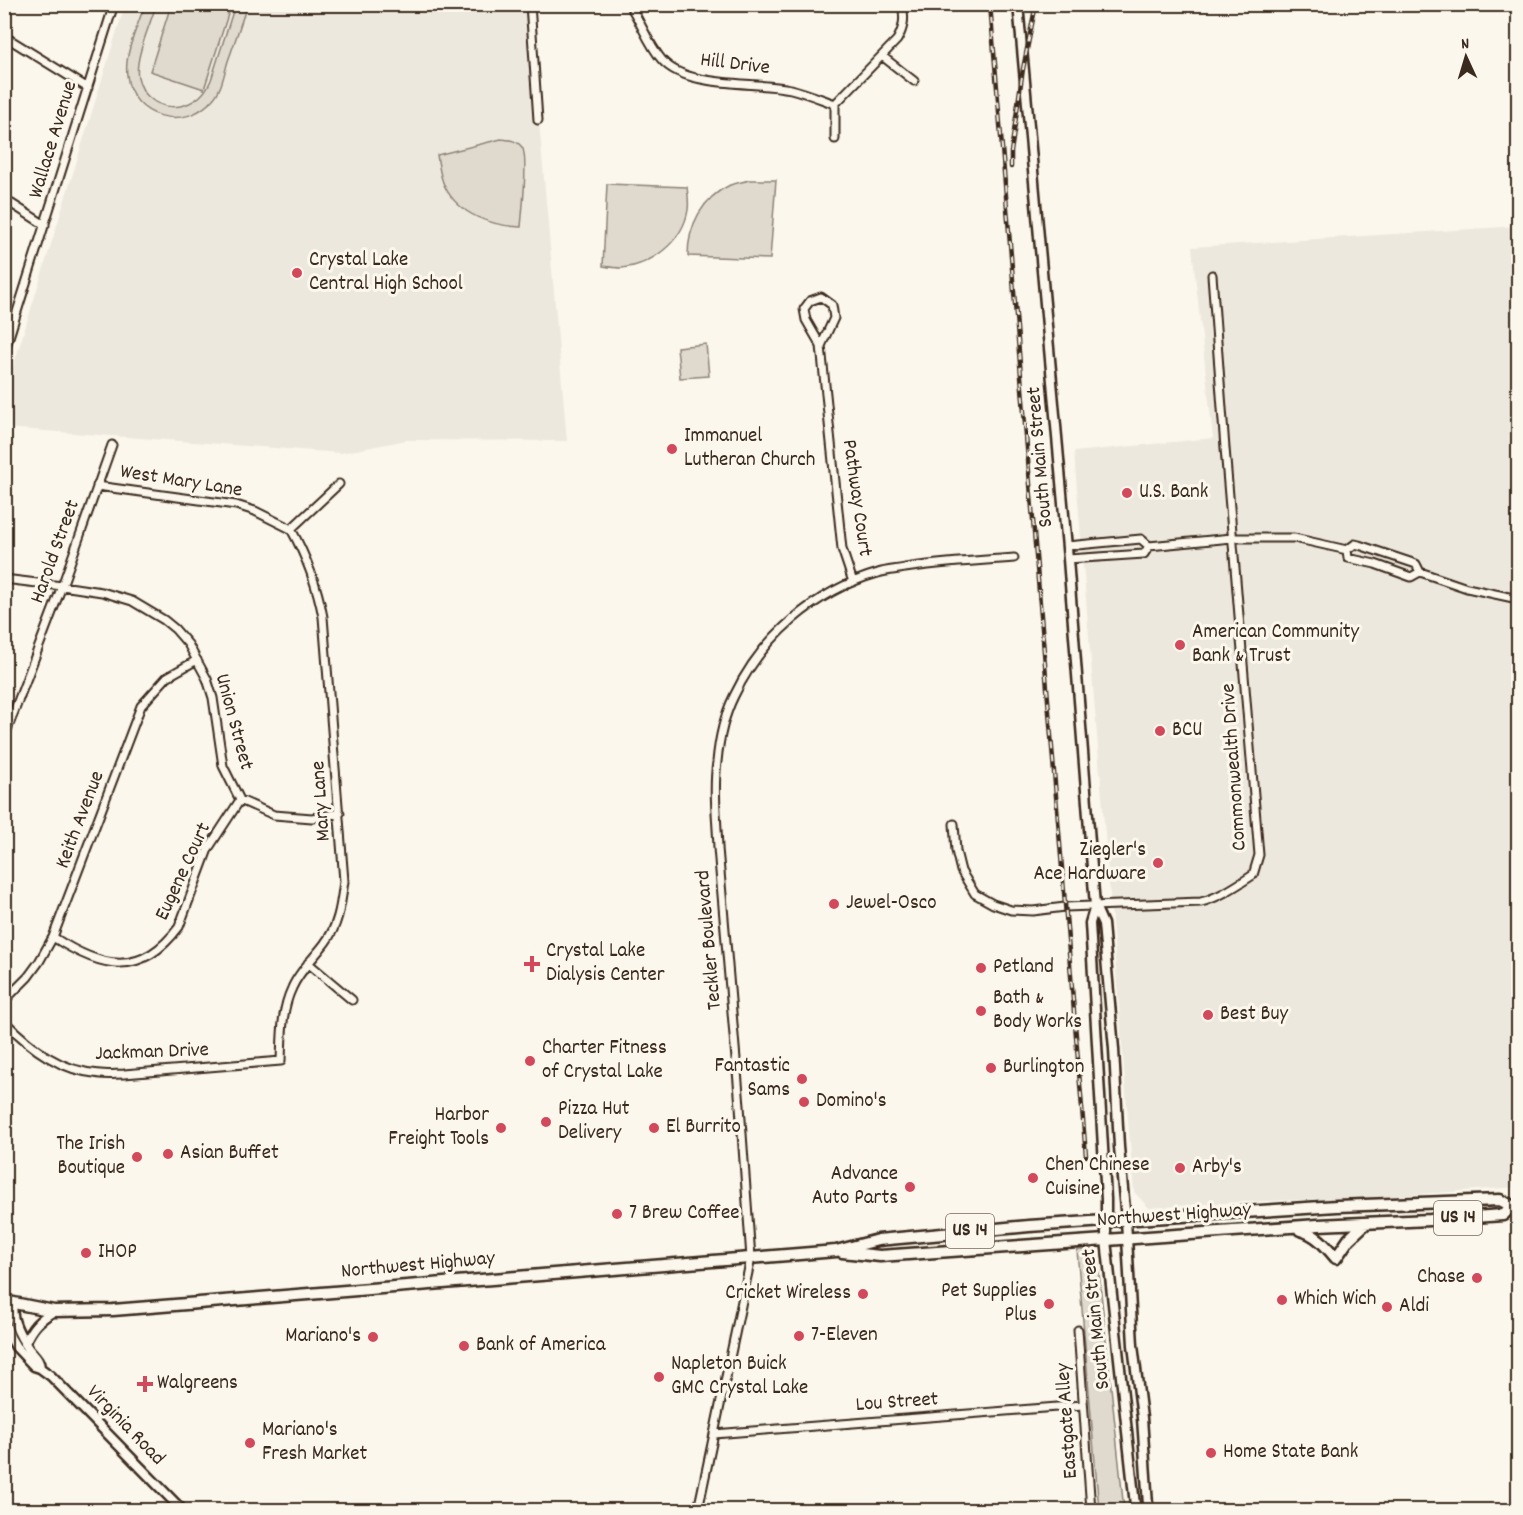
<svg xmlns="http://www.w3.org/2000/svg" width="1523" height="1515" viewBox="0 0 1523 1515" font-family="Dekko,sans-serif">
	<style>
		.built { fill: #ede8dd }
		.green { fill: #dfd9ce; stroke: #8d8276; stroke-width: 1.5 }
		.lines { fill: none; stroke-linecap: round; stroke-linejoin: round }
		.minor-casing { stroke: #3b2a1e; stroke-width: 11 }
		.tertiary-casing { stroke: #3b2a1e; stroke-width: 13 }
		.primary-casing { stroke: #3b2a1e; stroke-width: 15 }
		.minor { stroke: #fbf7ec; stroke-width: 7 }
		.tertiary { stroke: #fbf7ec; stroke-width: 8 }
		.primary { stroke: #fbf7ec; stroke-width: 10 }
		.rail-casing { stroke: #3b2a1e; stroke-width: 4.5 }
		.rail { stroke: #fbf7ec; stroke-width: 2; stroke-dasharray: 7; stroke-linecap: butt }
		.poi-dot { fill: #d1495b; stroke: #fbf7ec; stroke-width: 2 }
		.labels { text-anchor: middle; dominant-baseline: central; stroke-width: 6; stroke-linejoin: round; paint-order: stroke }
		.shield { fill: #fbf7ec; stroke: #75685c; stroke-width: 1.5 }
		.shield-label { font-size: 20px; font-weight: bold; fill: #3b2a1e }
		.street-label { font-size: 21px; fill: #3b2a1e; stroke: #fbf7ec }
		.poi-label { font-size: 21px; fill: #3b2a1e; stroke: #fbf7ec; text-anchor: start }
	</style>
	<rect width="100%" height="100%" fill="#fbf7ec"/>
	<filter id="ink" filterUnits="userSpaceOnUse"><feTurbulence type="fractalNoise" baseFrequency=".0167" numOctaves="2"/><feDisplacementMap in="SourceGraphic" scale="12" xChannelSelector="R" yChannelSelector="G"/><feConvolveMatrix kernelMatrix="1 2 1 2 8 2 1 2 1" color-interpolation-filters="sRGB"/></filter>
	<g filter="url(#ink)">
		<path class="built" d="M125 5H527L540 133 567 441 407 440 341 453 5 428V393Z
			M1518 226V1187L1365 1198 1239 1202 1149 1208 1134 1192 1074 452 1213 438 1192 247Z"/>
		<path class="green" d="M145 4 156 5C151 23 134 59 138 77 146 116 197 116 211 80L235 5H247C241 23 235 42 228 61 224 74 222 89 213 99 186 132 131 119 127 75 124 54 138 25 145 4Z
			M171 5H231L204 89 150 71Z
			M501 139C509 140 517 140 522 147 529 156 522 213 521 227 492 226 459 215 445 187 440 178 439 166 437 155Z
			M749 180H776L770 259 688 256C688 226 702 198 730 185 736 183 743 182 749 180Z
			M607 184 687 187C688 194 689 203 688 210 683 241 652 265 622 268 616 268 609 267 603 266Z
			M706 344 709 376 680 378 677 347Z
			M1077 1250H1091L1097 1255 1124 1510H1099Z"/>
		<g class="lines">
			<g class="minor-casing">
				<path id="minor" d="M530 4 538 120
					M629 4C641 22 648 44 662 60 687 89 755 81 791 89 806 93 821 99 835 104
					M4 36 88 88
					M882 56 914 81
					M835 139V104L897 40C904 28 905 18 902 4
					M4 199 45 225
					M821 346 806 320 804 309 810 301 821 297 832 305 834 318 821 346 842 549 853 582
					M4 353 114 4
					M97 486 236 505 255 511 291 529
					M291 529 339 484
					M1067 546 1141 539 1149 546 1232 538H1294L1347 550 1355 544 1359 545 1416 564 1420 572
					M1347 550 1348 558 1375 564 1411 577 1420 572 1467 588 1518 599
					M1068 559 1144 554 1149 546
					M4 579 62 586 102 592 132 601 164 620 175 629 188 644 207 679 213 698 223 766 240 800 274 815 312 818 340 813
					M4 738 62 586 112 445
					M954 824 956 851 961 871 975 894 993 904 1011 910 1033 911 1065 907 1201 902C1220 897 1236 886 1253 875L1259 855 1225 448 1212 275
					M53 937C102 969 141 978 179 927L208 849 240 800
					M308 963 352 1000
					M4 1001 28 977 39 962 53 937 141 706 167 677 197 660
					M4 1021C32 1049 60 1071 100 1074 108 1075 116 1074 124 1074L281 1061C282 1037 281 1011 292 988 299 971 314 958 325 943 339 925 341 903 344 881L323 617C317 585 307 558 291 529
					M1078 1330 1091 1510
					M714 1434 1083 1405
					M698 1510 751 1258 740 1106 718 848C717 820 713 790 717 762 719 740 724 716 734 696 762 637 815 591 878 573 887 570 896 570 905 568 941 562 977 561 1014 558"/>
			</g>
			<g class="tertiary-casing">
				<path id="tertiary" d="M1018 4 1068 559 1095 906 1103 924 1114 1049 1119 1147 1126 1220 1133 1345 1142 1418 1148 1505 1145 1510
					M1095 906 1090 923 1106 1199V1240L1135 1505 1140 1510
					M13 1304C10 1318 20 1336 28 1348 33 1355 40 1359 40 1368
					M4 1319 10 1337 16 1347 34 1366 40 1368 51 1376 182 1510
					M25 1343C32 1327 39 1320 54 1311"/>
			</g>
			<g class="primary-casing">
				<path id="primary" d="M1300 1230C1316 1234 1325 1245 1336 1258L1349 1239 1365 1224
					M842 1252 880 1256 1318 1225 1430 1220 1503 1215 1512 1206
					M4 1301 54 1311 113 1310 836 1251 878 1240 1029 1226 1337 1206 1500 1200 1512 1206H1518"/>
			</g>
			<use href="#minor" class="minor"/>
			<use href="#tertiary" class="tertiary"/>
			<use href="#primary" class="primary"/>
			<g class="rail-casing">
				<path id="rail" d="M990 4 1086 1156
					M1011 167V152L1023 69 1036 4"/>
			</g>
			<use href="#rail" class="rail"/>
		</g>
	</g>
	<g class="poi-dot">
		<circle cx="297" cy="273" r="6"/>
		<circle cx="672" cy="449" r="6"/>
		<circle cx="1127" cy="493" r="6"/>
		<circle cx="1180" cy="645" r="6"/>
		<circle cx="1160" cy="731" r="6"/>
		<circle cx="1158" cy="863" r="6"/>
		<circle cx="834" cy="904" r="6"/>
		<path d="M529 955h6v6h6v6h-6v6h-6v-6h-6v-6h6z"/>
		<circle cx="981" cy="968" r="6"/>
		<circle cx="981" cy="1011" r="6"/>
		<circle cx="1208" cy="1015" r="6"/>
		<circle cx="530" cy="1061" r="6"/>
		<circle cx="991" cy="1068" r="6"/>
		<circle cx="802" cy="1079" r="6"/>
		<circle cx="804" cy="1102" r="6"/>
		<circle cx="546" cy="1122" r="6"/>
		<circle cx="501" cy="1128" r="6"/>
		<circle cx="654" cy="1128" r="6"/>
		<circle cx="168" cy="1154" r="6"/>
		<circle cx="137" cy="1157" r="6"/>
		<circle cx="1180" cy="1168" r="6"/>
		<circle cx="1033" cy="1178" r="6"/>
		<circle cx="910" cy="1187" r="6"/>
		<circle cx="617" cy="1214" r="6"/>
		<circle cx="86" cy="1253" r="6"/>
		<circle cx="1477" cy="1278" r="6"/>
		<circle cx="863" cy="1294" r="6"/>
		<circle cx="1282" cy="1300" r="6"/>
		<circle cx="1049" cy="1304" r="6"/>
		<circle cx="1387" cy="1307" r="6"/>
		<circle cx="799" cy="1336" r="6"/>
		<circle cx="373" cy="1337" r="6"/>
		<circle cx="464" cy="1346" r="6"/>
		<circle cx="659" cy="1377" r="6"/>
		<path d="M142 1375h6v6h6v6h-6v6h-6v-6h-6v-6h6z"/>
		<circle cx="250" cy="1443" r="6"/>
		<circle cx="1211" cy="1453" r="6"/>
	</g>
	<g class="labels">
		<g class="shield">
			<rect x="1434" y="1201" width="48" height="34" rx="4.5"/>
			<rect x="946" y="1214" width="48" height="34" rx="4.5"/>
		</g>
		<g class="shield-label">
			<text x="1458" y="1218">US 14</text>
			<text x="970" y="1231">US 14</text>
		</g>
		<g class="street-label">
			<text transform="translate(735 65) rotate(7)">Hill Drive</text>
			<text transform="translate(54 140) rotate(-73)">Wallace Avenue</text>
			<text transform="translate(1041 457) rotate(-95)">South Main Street</text>
			<text transform="translate(181 482) rotate(9)">West Mary Lane</text>
			<text transform="translate(856 498) rotate(82)">Pathway Court</text>
			<text transform="translate(56 552) rotate(-70)">Harold Street</text>
			<text transform="translate(233 722) rotate(75)">Union Street</text>
			<text transform="translate(1235 767) rotate(-94)">Commonwealth Drive</text>
			<text transform="translate(322 801) rotate(-94)">Mary Lane</text>
			<text transform="translate(81 820) rotate(-69)">Keith Avenue</text>
			<text transform="translate(184 872) rotate(-65)">Eugene Court</text>
			<text transform="translate(710 940) rotate(-95)">Teckler Boulevard</text>
			<text transform="translate(152 1053) rotate(-2)">Jackman Drive</text>
			<text transform="translate(1174 1216) rotate(-4)">Northwest Highway</text>
			<text transform="translate(418 1266) rotate(-5)">Northwest Highway</text>
			<text transform="translate(1097 1319) rotate(-96)">South Main Street</text>
			<text transform="translate(897 1403) rotate(-4)">Lou Street</text>
			<text transform="translate(1068 1421) rotate(-94)">Eastgate Alley</text>
			<text transform="translate(125 1426) rotate(46)">Virginia Road</text>
		</g>
		<g class="poi-label">
			<text x="309" y="261">Crystal Lake<tspan x="309" dy="24">Central High School</tspan></text>
			<text x="684" y="437">Immanuel<tspan x="684" dy="24">Lutheran Church</tspan></text>
			<text x="1139" y="493">U.S. Bank</text>
			<text x="1192" y="633">American Community<tspan x="1192" dy="24">Bank &amp; Trust</tspan></text>
			<text x="1172" y="731">BCU</text>
			<text x="1146" y="851" text-anchor="end">Ziegler's<tspan x="1146" dy="24">Ace Hardware</tspan></text>
			<text x="846" y="904">Jewel-Osco</text>
			<text x="546" y="952">Crystal Lake<tspan x="546" dy="24">Dialysis Center</tspan></text>
			<text x="993" y="968">Petland</text>
			<text x="993" y="999">Bath &amp;<tspan x="993" dy="24">Body Works</tspan></text>
			<text x="1220" y="1015">Best Buy</text>
			<text x="542" y="1049">Charter Fitness<tspan x="542" dy="24">of Crystal Lake</tspan></text>
			<text x="790" y="1067" text-anchor="end">Fantastic<tspan x="790" dy="24">Sams</tspan></text>
			<text x="1003" y="1068">Burlington</text>
			<text x="816" y="1102">Domino's</text>
			<text x="558" y="1110">Pizza Hut<tspan x="558" dy="24">Delivery</tspan></text>
			<text x="489" y="1116" text-anchor="end">Harbor<tspan x="489" dy="24">Freight Tools</tspan></text>
			<text x="666" y="1128">El Burrito</text>
			<text x="125" y="1145" text-anchor="end">The Irish<tspan x="125" dy="24">Boutique</tspan></text>
			<text x="180" y="1154">Asian Buffet</text>
			<text x="1045" y="1166">Chen Chinese<tspan x="1045" dy="24">Cuisine</tspan></text>
			<text x="1192" y="1168">Arby's</text>
			<text x="898" y="1175" text-anchor="end">Advance<tspan x="898" dy="24">Auto Parts</tspan></text>
			<text x="629" y="1214">7 Brew Coffee</text>
			<text x="98" y="1253">IHOP</text>
			<text x="1465" y="1278" text-anchor="end">Chase</text>
			<text x="1037" y="1292" text-anchor="end">Pet Supplies<tspan x="1037" dy="24">Plus</tspan></text>
			<text x="851" y="1294" text-anchor="end">Cricket Wireless</text>
			<text x="1294" y="1300">Which Wich</text>
			<text x="1399" y="1307">Aldi</text>
			<text x="811" y="1336">7-Eleven</text>
			<text x="361" y="1337" text-anchor="end">Mariano's</text>
			<text x="476" y="1346">Bank of America</text>
			<text x="671" y="1365">Napleton Buick<tspan x="671" dy="24">GMC Crystal Lake</tspan></text>
			<text x="157" y="1384">Walgreens</text>
			<text x="262" y="1431">Mariano's<tspan x="262" dy="24">Fresh Market</tspan></text>
			<text x="1223" y="1453">Home State Bank</text>
		</g>
	</g>
	<rect width="1523" height="1515" fill="none" stroke="#fbf7ec" stroke-width="24"/>
	<rect x="12" y="12" width="1499" height="1491" fill="none" stroke="#3b2a1e" stroke-width="2" filter="url(#ink)"/>
	<g transform="translate(1466 57) rotate(356)" stroke="#fbf7ec" stroke-width="4.5" paint-order="stroke">
	<path d="M0-4.5L10 22L0 15L-10 22Z" fill="#3b2a1e"/>
	<text y="-9" font-size="16" font-weight="bold" text-anchor="middle" fill="#3b2a1e">N</text>
	</g>
</svg>
